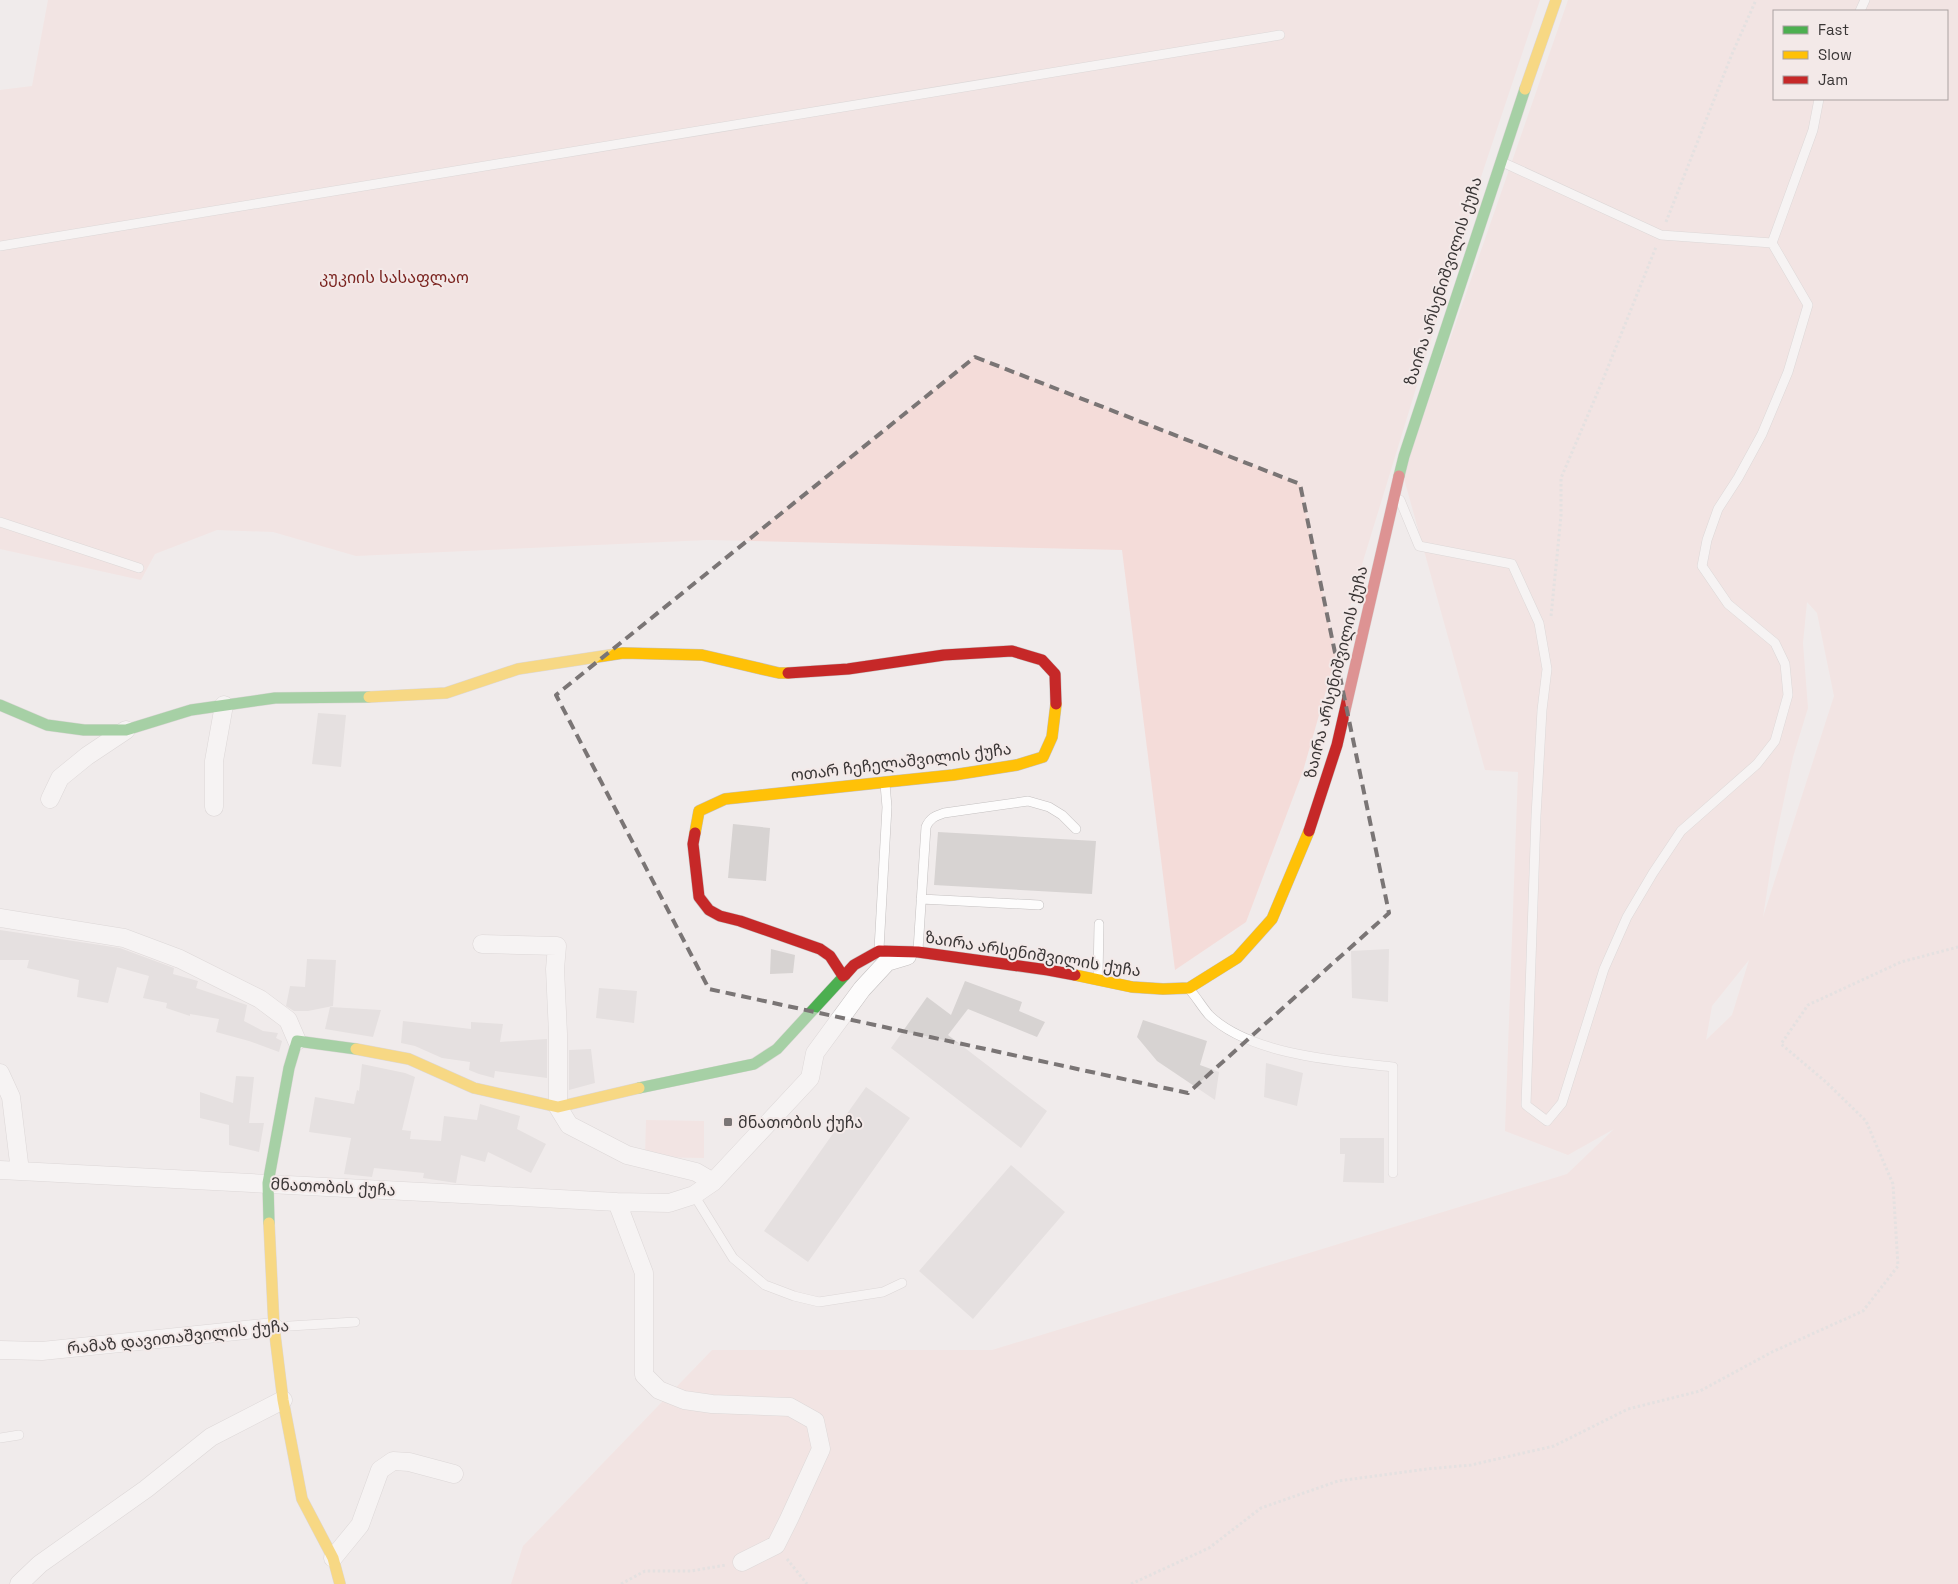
<svg xmlns="http://www.w3.org/2000/svg" width="1958" height="1584" viewBox="0 0 1958 1584" font-family="'Space Grotesk','Noto Sans Georgian',sans-serif">
	<style>
		.green { fill: #f4dcd9; fill-rule: evenodd }
		.building { fill: #d7d3d2 }
		.lines { fill: none; stroke-linecap: round; stroke-linejoin: round }
		.lane-casing { stroke: #c4c0c0; stroke-width: 10 }
		.street-casing { stroke: #c4c0c0; stroke-width: 19 }
		.fast-casing { stroke: #c4c0c0; stroke-width: 12 }
		.slow-casing { stroke: #c4c0c0; stroke-width: 12 }
		.jam-casing { stroke: #c4c0c0; stroke-width: 12 }
		.path { stroke: #d6d4d4; stroke-width: 3; stroke-dasharray: 2.5 2.5; stroke-linecap: butt }
		.lane { stroke: #fdfcfc; stroke-width: 9 }
		.street { stroke: #fdfcfc; stroke-width: 18 }
		.fast { stroke: #4caf50; stroke-width: 11 }
		.slow { stroke: #ffc107; stroke-width: 11 }
		.jam { stroke: #c62828; stroke-width: 11 }
		.marked { fill: none; stroke: #7a7575; stroke-width: 4; stroke-dasharray: 10 6; stroke-linejoin: round }
		.poi-dot { fill: #7a7575; stroke: #f3e9e8; stroke-width: 2 }
		.labels { text-anchor: middle; dominant-baseline: central; stroke-width: 4; stroke-linejoin: round; paint-order: stroke }
		.park-label { font-size: 16px; fill: #7b231f; stroke: #f3e9e8 }
		.street-label { font-size: 16px; fill: #3a3636; stroke: #f3e9e8 }
		.poi-label { font-size: 16px; fill: #3a3636; stroke: #f3e9e8; text-anchor: start }
	</style>
	<rect width="100%" height="100%" fill="#f0ebeb"/>
	<path class="green" d="M48 0H1540L1479 183 1364 558 1303 771 1246 922 1175 970 1122 550 708 540 356 556 273 532 217 530 155 554 141 580 0 549V90L32 86Z
		M1568 0H1958V1584H511L523 1546 712 1350H992L1567 1174 1614 1129 1568 1155 1505 1131 1518 772 1485 770 1403 475ZM1774 11H1947V99H1774ZM1807 602 1817 613 1834 696 1763 917 1774 847 1793 757 1808 708 1803 643ZM1749 960 1732 1015 1706 1040 1712 1006Z
		M646 1120 704 1121V1158L645 1157Z"/>
	<path class="building" d="M318 713 346 715 341 767 312 764Z
		M733 824 770 828 766 881 728 878Z
		M938 832 1096 841 1092 894 934 885Z
		M0 930 120 948 174 968 173 974 198 981 196 988 247 1005 244 1021 263 1031 278 1033 276 1038 282 1041 279 1052 249 1041 216 1032 219 1019 190 1014V1016L166 1008 167 1003 143 998 149 976 117 967 108 1003 77 997 79 980 27 968 29 960H0Z
		M771 949 795 955 793 973 770 974Z
		M1389 949 1388 1002 1352 998 1351 951Z
		M307 959 336 960 333 1006 308 1011H294L286 1006 290 986 305 987Z
		M965 981 1022 1002 1019 1011 1045 1022 1037 1037 968 1009 948 1035 1047 1111 1021 1148 891 1048 927 997 951 1015Z
		M599 988 637 991 634 1023 596 1018Z
		M330 1007 381 1010 373 1037 325 1029Z
		M1143 1020 1207 1041 1200 1065 1219 1072 1215 1100 1157 1061 1137 1037Z
		M403 1021 471 1029V1022L503 1024 500 1042 547 1039V1078L495 1071 494 1078 479 1074 469 1070 470 1062 442 1058 415 1046 401 1043Z
		M591 1049 595 1083 569 1090V1050Z
		M1266 1063 1303 1073 1297 1106 1264 1097Z
		M362 1064 405 1073 415 1077 402 1130 411 1131 410 1139 441 1141 444 1116 477 1120 480 1104 520 1116 517 1129 546 1144 531 1173 488 1152 485 1162 461 1155 456 1183 423 1178 424 1173 374 1168 372 1177 344 1174 351 1138 309 1132 315 1097 354 1104 357 1090 359 1091Z
		M236 1076 254 1077 249 1123H264L259 1152 229 1145V1125L200 1118V1092L233 1103Z
		M866 1087 910 1118 808 1262 764 1231Z
		M1340 1138H1384V1183L1343 1182 1345 1154H1340Z
		M1011 1165 1065 1212 973 1319 919 1271Z"/>
	<g class="lines">
		<g class="lane-casing">
			<path id="lane" d="M1860 11 1865 0
				M1772 243 1813 130 1819 99
				M0 246 1280 35
				M1400 500 1419 546 1512 564 1539 623 1547 669 1542 710 1536 816 1526 1105 1547 1121 1562 1103 1604 969 1627 917 1653 873 1681 831 1757 764 1775 741 1788 695 1785 664 1775 643 1728 604 1702 566 1707 540 1718 509 1738 478 1762 434 1788 372 1808 305 1772 243 1661 235 1502 162
				M0 522 139 568
				M921 899 1039 905
				M879 949 887 807 885 784
				M918 950 926 827C930 818 935 816 944 813L1028 801 1049 807 1062 815 1076 829
				M1098 978 1099 924
				M1190 990C1197 998 1202 1007 1209 1015 1250 1055 1338 1061 1393 1067V1173
				M694 1195 733 1258 765 1285 794 1296 819 1302 883 1292 902 1283
				M274 1327 355 1322
				M0 1438 19 1435"/>
		</g>
		<g class="street-casing">
			<path id="street" d="M50 799 60 778 87 756 126 730
				M214 807V761L224 705
				M0 918 124 938 180 959 260 999 288 1020 297 1041
				M482 944 557 946 555 969 558 1034V1107L569 1125 627 1155 696 1172 713 1182
				M0 1073 11 1097 20 1171
				M0 1170 617 1202 669 1203 694 1195 713 1182 810 1078 815 1053 862 989 887 962 907 956
				M617 1202 644 1273V1375L659 1390 684 1400 712 1404 790 1407 815 1421 821 1449 789 1519 776 1545 742 1562
				M0 1350 42 1351 274 1327
				M333 1558 360 1525 380 1470 393 1461 409 1462 454 1474
				M19 1584 40 1564 146 1489 211 1437 283 1400"/>
		</g>
		<g class="fast-casing">
			<path id="fast" d="M1399 476 1404 456 1525 89
				M0 705 47 725 84 730H126L191 710 275 698 369 697
				M639 1088 754 1064 777 1049 845 975
				M269 1223 268 1183 289 1068 297 1041 356 1049"/>
		</g>
		<g class="slow-casing">
			<path id="slow" d="M1525 89 1556 0
				M369 697 446 693 518 669 623 653 702 655 779 673H788
				M695 833 699 811 725 799 953 775 1017 765 1043 757 1052 737 1056 704
				M1075 975 1132 987 1163 989 1189 988 1237 958 1272 919 1309 831
				M356 1049 409 1059 474 1088 558 1107 639 1088
				M269 1223 274 1327 283 1400 302 1499 333 1558 340 1584"/>
		</g>
		<g class="jam-casing">
			<path id="jam" d="M788 673 848 669 944 655 1012 651 1042 660 1055 674 1056 704
				M1309 831 1337 745 1399 476
				M695 833 693 844 699 897 709 910 720 916 740 921 820 949 830 956 843 976
				M845 975 854 965 879 951 918 952 1048 970 1075 975"/>
		</g>
		<path class="path" d="M1666 222 1732 54 1756 0
			M1551 616 1561 516V478L1602 382 1656 247
			M787 1559 807 1584
			M621 1584 645 1571H691L726 1565
			M1131 1584 1209 1548 1261 1508 1338 1481 1427 1469 1471 1465 1554 1446 1628 1409 1700 1391 1772 1352 1863 1311 1898 1266 1893 1184 1866 1121 1826 1082 1781 1044 1808 1005 1901 962 1958 947"/>
		<use href="#lane" class="lane"/>
		<use href="#street" class="street"/>
		<use href="#fast" class="fast"/>
		<use href="#slow" class="slow"/>
		<use href="#jam" class="jam"/>
	</g>
	<path d="M0 0H1958V1584H0ZM975 357 1300 484 1389 913 1188 1093 709 989 556 695Z" fill="#f0ebeb" fill-opacity=".55" fill-rule="evenodd"/>
	<path class="marked" d="M975 357 1300 484 1389 913 1188 1093 709 989 556 695Z"/>
	<rect class="poi-dot" x="723" y="1117" width="10" height="10" rx="2.5"/>
	<g class="labels">
		<g class="park-label">
			<text x="394" y="277">კუკიის სასაფლაო</text>
		</g>
		<g class="street-label">
			<text transform="translate(1443 281) rotate(-72)">ზაირა არსენიშვილის ქუჩა</text>
			<text transform="translate(1336 672) rotate(-76)">ზაირა არსენიშვილის ქუჩა</text>
			<text transform="translate(901 762) rotate(-7)">ოთარ ჩეჩელაშვილის ქუჩა</text>
			<text transform="translate(1033 954) rotate(9)">ზაირა არსენიშვილის ქუჩა</text>
			<text transform="translate(333 1187) rotate(3)">მნათობის ქუჩა</text>
			<text transform="translate(178 1337) rotate(-6)">რამაზ დავითაშვილის ქუჩა</text>
		</g>
		<g class="poi-label">
			<text x="738" y="1122">მნათობის ქუჩა</text>
		</g>
	</g>
	<rect x="1773" y="10" width="175" height="90" fill="#f3e9e8" stroke="#a9a1a1"/>
	<rect x="1783" y="26" width="25" height="8" fill="#4caf50" stroke="#a9a1a1"/>
	<text x="1818" y="35" font-size="15" fill="#3a3636">Fast</text>
	<rect x="1783" y="51" width="25" height="8" fill="#ffc107" stroke="#a9a1a1"/>
	<text x="1818" y="60" font-size="15" fill="#3a3636">Slow</text>
	<rect x="1783" y="76" width="25" height="8" fill="#c62828" stroke="#a9a1a1"/>
	<text x="1818" y="85" font-size="15" fill="#3a3636">Jam</text>
</svg>
